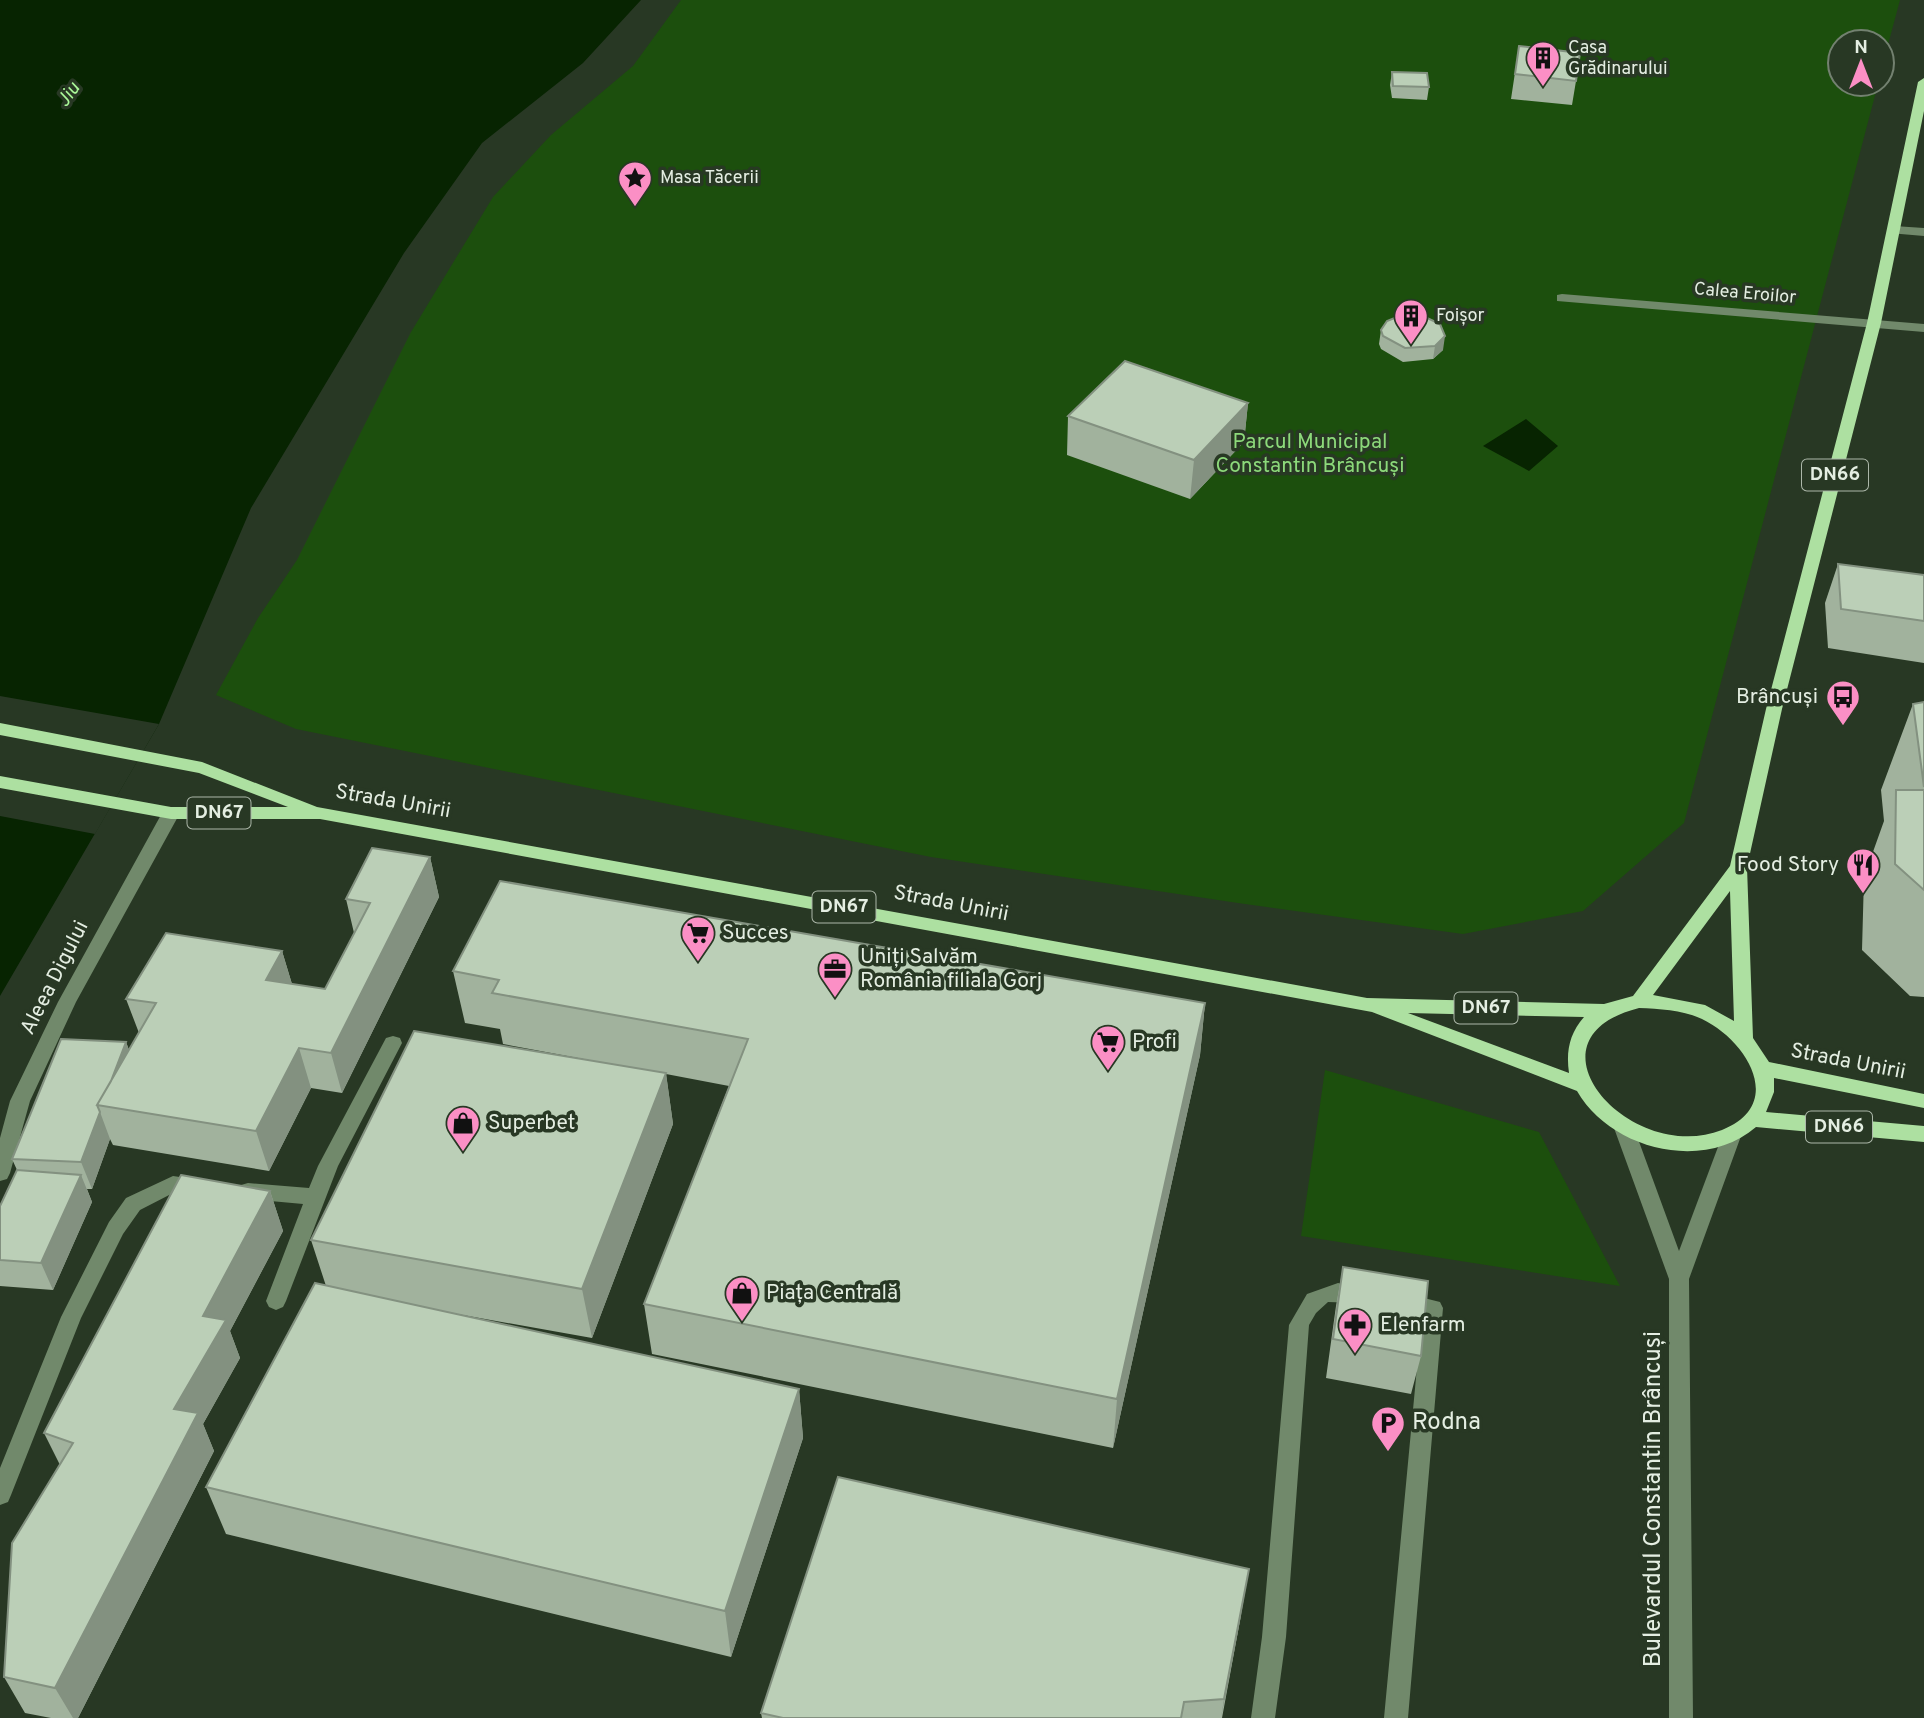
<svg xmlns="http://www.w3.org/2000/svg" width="1924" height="1718" viewBox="0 0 1924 1718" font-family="Overpass,sans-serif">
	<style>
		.green { fill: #1c4f0d }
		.water { fill: #072401 }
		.pier { fill: #283824 }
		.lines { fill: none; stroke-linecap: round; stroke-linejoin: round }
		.minor { fill: #71896b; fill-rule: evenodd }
		.major { fill: #ade0a1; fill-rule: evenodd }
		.wall { fill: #a1b29d }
		.shaded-wall { fill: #839180 }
		.building { fill: #bbcfb7; stroke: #839180; stroke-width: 2 }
		.labels { text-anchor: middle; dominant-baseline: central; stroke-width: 7; stroke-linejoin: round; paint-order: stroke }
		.far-poi-label { font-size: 18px; fill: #e4eee2; stroke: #283824; text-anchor: start }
		.far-street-label { font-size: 18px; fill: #e4eee2; stroke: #283824 }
		.far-water-label { font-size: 19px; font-style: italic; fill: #abf999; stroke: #283824 }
		.shield { fill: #283824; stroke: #acb7a9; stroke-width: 2 }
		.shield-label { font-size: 19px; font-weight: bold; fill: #e4eee2 }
		.park-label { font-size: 21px; fill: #8cd97a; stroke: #283824 }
		.poi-label { font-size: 21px; fill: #e4eee2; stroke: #283824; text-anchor: start }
		.street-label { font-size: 21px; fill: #e4eee2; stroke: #283824 }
		.near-poi-label { font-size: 24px; fill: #e4eee2; stroke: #283824; text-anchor: start }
		.near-street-label { font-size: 24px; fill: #e4eee2; stroke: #283824 }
	</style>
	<rect width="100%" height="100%" fill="#283824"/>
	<path class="green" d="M681 0H1900L1882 67V42H1840V84H1878L1684 823 1583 911 1463 934 1238 903 931 857 296 729 216 695 258 618 297 560 411 332 493 197 551 135 633 66Z
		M1325 1070 1539 1132 1620 1286 1301 1236Z"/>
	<path class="water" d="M0 0H641L583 63 482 143 404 253 251 508 159 724 0 996Z
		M1526 419 1558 446 1529 471 1483 446Z"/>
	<path class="pier" d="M0 696 159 724 95 834 0 816Z"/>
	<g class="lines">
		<path class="minor" d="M1894 226 1924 228V236L1889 233V227Z
			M1562 294 1924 324V332L1557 301V295Z
			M171 807 180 813 76 1002 30 1101 10 1173 7 1179 0 1181V1138L10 1101 58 1002 162 813Z
			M393 1036 400 1038 402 1043 338 1166 286 1301 283 1307 276 1310 269 1307 266 1301 303 1204 248 1199 241 1197 238 1191 241 1185 248 1183 309 1188 318 1166 386 1038Z
			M1624 1120 1631 1123 1634 1128 1679 1251 1724 1131 1731 1128 1738 1131 1741 1136 1689 1279 1693 1718H1669V1279L1614 1128 1617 1123Z
			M173 1176 207 1181 210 1187 207 1193 200 1195 175 1192 140 1210 123 1234 81 1318 11 1495 8 1502 0 1505V1468L61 1317 109 1222 126 1198Z
			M1338 1283 1366 1288 1369 1294 1366 1300 1359 1303 1328 1302 1316 1313 1309 1325 1286 1637 1275 1718H1251L1262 1637 1289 1325 1307 1294Z
			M1404 1293 1440 1302 1443 1308 1408 1718H1384L1422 1314 1397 1308 1394 1302 1397 1296Z"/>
		<path class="major" d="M1924 78V111L1881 323 1782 709 1747 867 1753 1038 1769 1062 1924 1094V1108L1774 1078V1092L1766 1112 1924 1126V1142L1756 1127C1703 1173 1610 1149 1577 1091L1372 1012 320 819H171L0 788V776L171 807H288L199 773 0 735V723L202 762 317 807 1367 998 1604 1004 1633 996 1730 866 1766 709 1867 323 1918 82ZM1730 891 1734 1021 1705 1005 1653 995ZM1639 1008C1660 1009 1683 1010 1702 1019 1746 1040 1787 1104 1722 1130 1631 1166 1516 1039 1639 1008ZM1408 1013 1584 1017C1569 1034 1566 1052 1569 1073Z"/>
	</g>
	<path class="wall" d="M1519 46 1576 81 1572 105 1511 99Z
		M1392 72 1429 87 1427 100 1392 98 1390 85Z
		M1387 321 1443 350 1433 359 1403 362 1381 349 1379 344 1381 330Z
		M1248 403 1244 442 1190 499 1067 455 1068 416Z
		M1838 564 1924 575V663L1828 648 1825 603Z
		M1924 702V997L1910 996 1862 950 1864 877 1884 821 1881 790 1913 704Z
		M430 857 439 897 342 1093 311 1088 269 1171 113 1145 110 1139 92 1189H87L92 1202 53 1290 0 1286V1206L17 1170 12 1159 126 1042 129 1050 139 1033 126 999 282 951 292 984 325 989 354 933 346 899Z
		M453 971 1205 1003 1200 1055 1113 1448 652 1354 644 1304 729 1086 666 1074 673 1124 592 1338 435 1310 799 1389 803 1438 731 1657 226 1534 206 1487 326 1286 311 1240 605 1063 503 1044 500 1029 465 1023Z
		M270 1191 283 1231 230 1331 240 1358 203 1424 214 1451 78 1718H51L25 1713 4 1677 60 1465 44 1433Z
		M1343 1267 1421 1356 1411 1394 1326 1378 1336 1306Z
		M1241 1615 1222 1718H762L761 1713Z"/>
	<path class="shaded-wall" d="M1445 336 1443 350 1433 359 1435 346Z
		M1248 403 1244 442 1190 499 1194 460Z
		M430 857 439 897 342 1093 331 1053Z
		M282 951 294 991 266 980Z
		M1205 1003 1200 1055 1113 1448 1117 1399Z
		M126 1042 136 1069 102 1106Z
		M299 1048 311 1088 269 1171 256 1131Z
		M666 1073 673 1124 592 1338 582 1289Z
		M100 1112 110 1139 92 1189 81 1162Z
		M81 1175 92 1202 53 1290 41 1263Z
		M270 1191 283 1231 230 1331 240 1358 203 1424 214 1451 78 1718H73L55 1688 174 1409 203 1316Z
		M799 1389 803 1438 731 1657 725 1611Z
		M1249 1569 1241 1615 1221 1718 1224 1699Z"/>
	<path class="building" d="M1519 46 1580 53 1576 81 1515 74Z
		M1392 72 1427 73 1429 87 1393 86Z
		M1402 315 1423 316 1440 324 1445 336 1435 346 1405 348 1383 336 1381 330 1387 321Z
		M1125 361 1248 403 1194 460 1068 416Z
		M1838 564 1924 575V621L1841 609Z
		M1924 702V787L1913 704Z
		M1896 790H1924V890L1895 864Z
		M372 848 430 857 331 1053 299 1048 256 1131 97 1105 156 1003 126 999 166 933 282 951 266 980 325 989 370 903 346 899Z
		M500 881 1205 1003 1117 1399 644 1304 748 1039 492 993 499 980 453 971Z
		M414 1031 666 1073 582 1289 311 1240Z
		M61 1039 126 1042 111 1081 97 1105 100 1112 81 1162 12 1159Z
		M17 1170 81 1175 41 1263 0 1260V1206Z
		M181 1175 270 1191 203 1316 226 1320 174 1409 198 1413 55 1688 4 1677 12 1543 73 1443 44 1433Z
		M1343 1267 1428 1281 1421 1356 1333 1339Z
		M315 1283 799 1389 725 1611 206 1487Z
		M838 1477 1249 1569 1224 1699 1184 1702 1181 1718H783L761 1713Z"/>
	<defs>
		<g id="building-pin" transform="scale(1.75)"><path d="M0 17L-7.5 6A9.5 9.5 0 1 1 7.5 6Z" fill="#fb8fc5" stroke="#283824"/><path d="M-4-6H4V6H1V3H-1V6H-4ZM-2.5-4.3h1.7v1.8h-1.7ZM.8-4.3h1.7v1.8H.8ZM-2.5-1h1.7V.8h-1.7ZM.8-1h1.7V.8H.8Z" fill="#111"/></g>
		<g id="sight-pin" transform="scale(1.75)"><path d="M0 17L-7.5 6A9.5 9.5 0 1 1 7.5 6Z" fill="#fb8fc5" stroke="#283824"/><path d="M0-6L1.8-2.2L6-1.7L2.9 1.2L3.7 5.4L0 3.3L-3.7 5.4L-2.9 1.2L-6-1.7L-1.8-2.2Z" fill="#111"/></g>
		<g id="bus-pin" transform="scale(1.75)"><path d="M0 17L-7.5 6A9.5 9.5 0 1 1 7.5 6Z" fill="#fb8fc5" stroke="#283824"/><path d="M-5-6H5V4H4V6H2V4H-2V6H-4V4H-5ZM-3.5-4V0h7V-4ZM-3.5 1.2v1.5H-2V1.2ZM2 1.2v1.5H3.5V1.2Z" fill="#111"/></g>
		<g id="restaurant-pin" transform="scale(1.75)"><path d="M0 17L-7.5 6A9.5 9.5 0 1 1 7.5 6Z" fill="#fb8fc5" stroke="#283824"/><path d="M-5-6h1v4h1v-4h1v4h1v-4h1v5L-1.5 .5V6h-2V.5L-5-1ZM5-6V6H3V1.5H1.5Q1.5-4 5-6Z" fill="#111"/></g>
		<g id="supermarket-pin" transform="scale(1.75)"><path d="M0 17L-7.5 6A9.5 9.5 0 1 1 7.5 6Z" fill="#fb8fc5" stroke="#283824"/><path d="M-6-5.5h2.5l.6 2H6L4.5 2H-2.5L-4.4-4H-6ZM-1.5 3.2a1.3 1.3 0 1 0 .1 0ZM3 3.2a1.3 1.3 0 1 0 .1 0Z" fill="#111"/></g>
		<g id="office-pin" transform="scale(1.75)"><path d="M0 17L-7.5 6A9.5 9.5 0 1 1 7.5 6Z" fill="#fb8fc5" stroke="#283824"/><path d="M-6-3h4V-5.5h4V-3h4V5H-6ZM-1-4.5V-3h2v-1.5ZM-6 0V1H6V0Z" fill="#111"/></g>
		<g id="shop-pin" transform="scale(1.75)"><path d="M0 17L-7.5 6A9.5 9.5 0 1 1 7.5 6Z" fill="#fb8fc5" stroke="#283824"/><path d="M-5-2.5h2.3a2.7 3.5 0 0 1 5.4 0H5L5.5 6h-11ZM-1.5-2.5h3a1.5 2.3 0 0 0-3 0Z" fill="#111"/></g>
		<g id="pharmacy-pin" transform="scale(1.75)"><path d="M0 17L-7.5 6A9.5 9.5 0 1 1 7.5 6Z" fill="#fb8fc5" stroke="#283824"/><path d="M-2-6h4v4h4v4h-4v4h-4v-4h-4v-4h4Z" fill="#111"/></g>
		<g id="parking-pin" transform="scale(1.75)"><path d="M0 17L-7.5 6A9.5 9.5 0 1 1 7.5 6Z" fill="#fb8fc5" stroke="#283824"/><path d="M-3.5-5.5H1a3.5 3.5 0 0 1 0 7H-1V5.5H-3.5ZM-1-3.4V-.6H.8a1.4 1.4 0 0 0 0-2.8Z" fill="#111"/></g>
	</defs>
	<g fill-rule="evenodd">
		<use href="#building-pin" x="1543" y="58"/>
		<use href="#sight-pin" x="635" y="178"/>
		<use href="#building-pin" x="1411" y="316"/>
		<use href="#bus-pin" x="1843" y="697"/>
		<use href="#restaurant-pin" x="1863" y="865"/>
		<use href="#supermarket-pin" x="698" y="933"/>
		<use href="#office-pin" x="835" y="969"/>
		<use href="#supermarket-pin" x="1108" y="1042"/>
		<use href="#shop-pin" x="463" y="1123"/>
		<use href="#shop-pin" x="742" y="1293"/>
		<use href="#pharmacy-pin" x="1355" y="1325"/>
		<use href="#parking-pin" x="1388" y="1423"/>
	</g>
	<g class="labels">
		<g class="far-poi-label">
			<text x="1568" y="48">Casa<tspan x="1568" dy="21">Grădinarului</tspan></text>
			<text x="660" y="178">Masa Tăcerii</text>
			<text x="1436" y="316">Foișor</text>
		</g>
		<g class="far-street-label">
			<text transform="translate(1745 294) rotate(5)">Calea Eroilor</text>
		</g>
		<g class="far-water-label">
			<text transform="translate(69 95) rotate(-54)">Jiu</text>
		</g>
		<g class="shield">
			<rect x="1802" y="459.5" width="66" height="31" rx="5"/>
			<rect x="187.5" y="797.5" width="63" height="31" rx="5"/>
			<rect x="812.5" y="891.5" width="63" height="31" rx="5"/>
			<rect x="1454.5" y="992.5" width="63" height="31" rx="5"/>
			<rect x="1806" y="1111.5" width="66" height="31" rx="5"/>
		</g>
		<g class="shield-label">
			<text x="1835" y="475">DN66</text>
			<text x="219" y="813">DN67</text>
			<text x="844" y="907">DN67</text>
			<text x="1486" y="1008">DN67</text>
			<text x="1839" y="1127">DN66</text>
		</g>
		<g class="park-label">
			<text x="1310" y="442">Parcul Municipal<tspan x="1310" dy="24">Constantin Brâncuși</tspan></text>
		</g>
		<g class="poi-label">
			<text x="1818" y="697" text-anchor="end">Brâncuși</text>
			<text x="1839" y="865" text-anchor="end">Food Story</text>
			<text x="722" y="933">Succes</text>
			<text x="860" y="957">Uniți Salvăm<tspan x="860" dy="24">România filiala Gorj</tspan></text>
			<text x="1132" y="1042">Profi</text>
			<text x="488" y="1123">Superbet</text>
			<text x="766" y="1293">Piața Centrală</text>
			<text x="1380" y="1325">Elenfarm</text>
		</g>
		<g class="street-label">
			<text transform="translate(393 802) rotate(10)">Strada Unirii</text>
			<text transform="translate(951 904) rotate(11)">Strada Unirii</text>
			<text transform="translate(55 978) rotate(-63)">Aleea Digului</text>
			<text transform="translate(1848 1062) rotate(11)">Strada Unirii</text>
		</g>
		<g class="near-poi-label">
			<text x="1412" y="1423">Rodna</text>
		</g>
		<g class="near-street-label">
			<text transform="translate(1654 1499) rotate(-90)">Bulevardul Constantin Brâncuși</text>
		</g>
	</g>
	<g transform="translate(1861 63)"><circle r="33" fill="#283824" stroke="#738170" stroke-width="2"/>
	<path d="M0-5L12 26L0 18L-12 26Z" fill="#fb8fc5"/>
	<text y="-10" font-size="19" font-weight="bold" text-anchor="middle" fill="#e4eee2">N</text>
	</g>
</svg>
